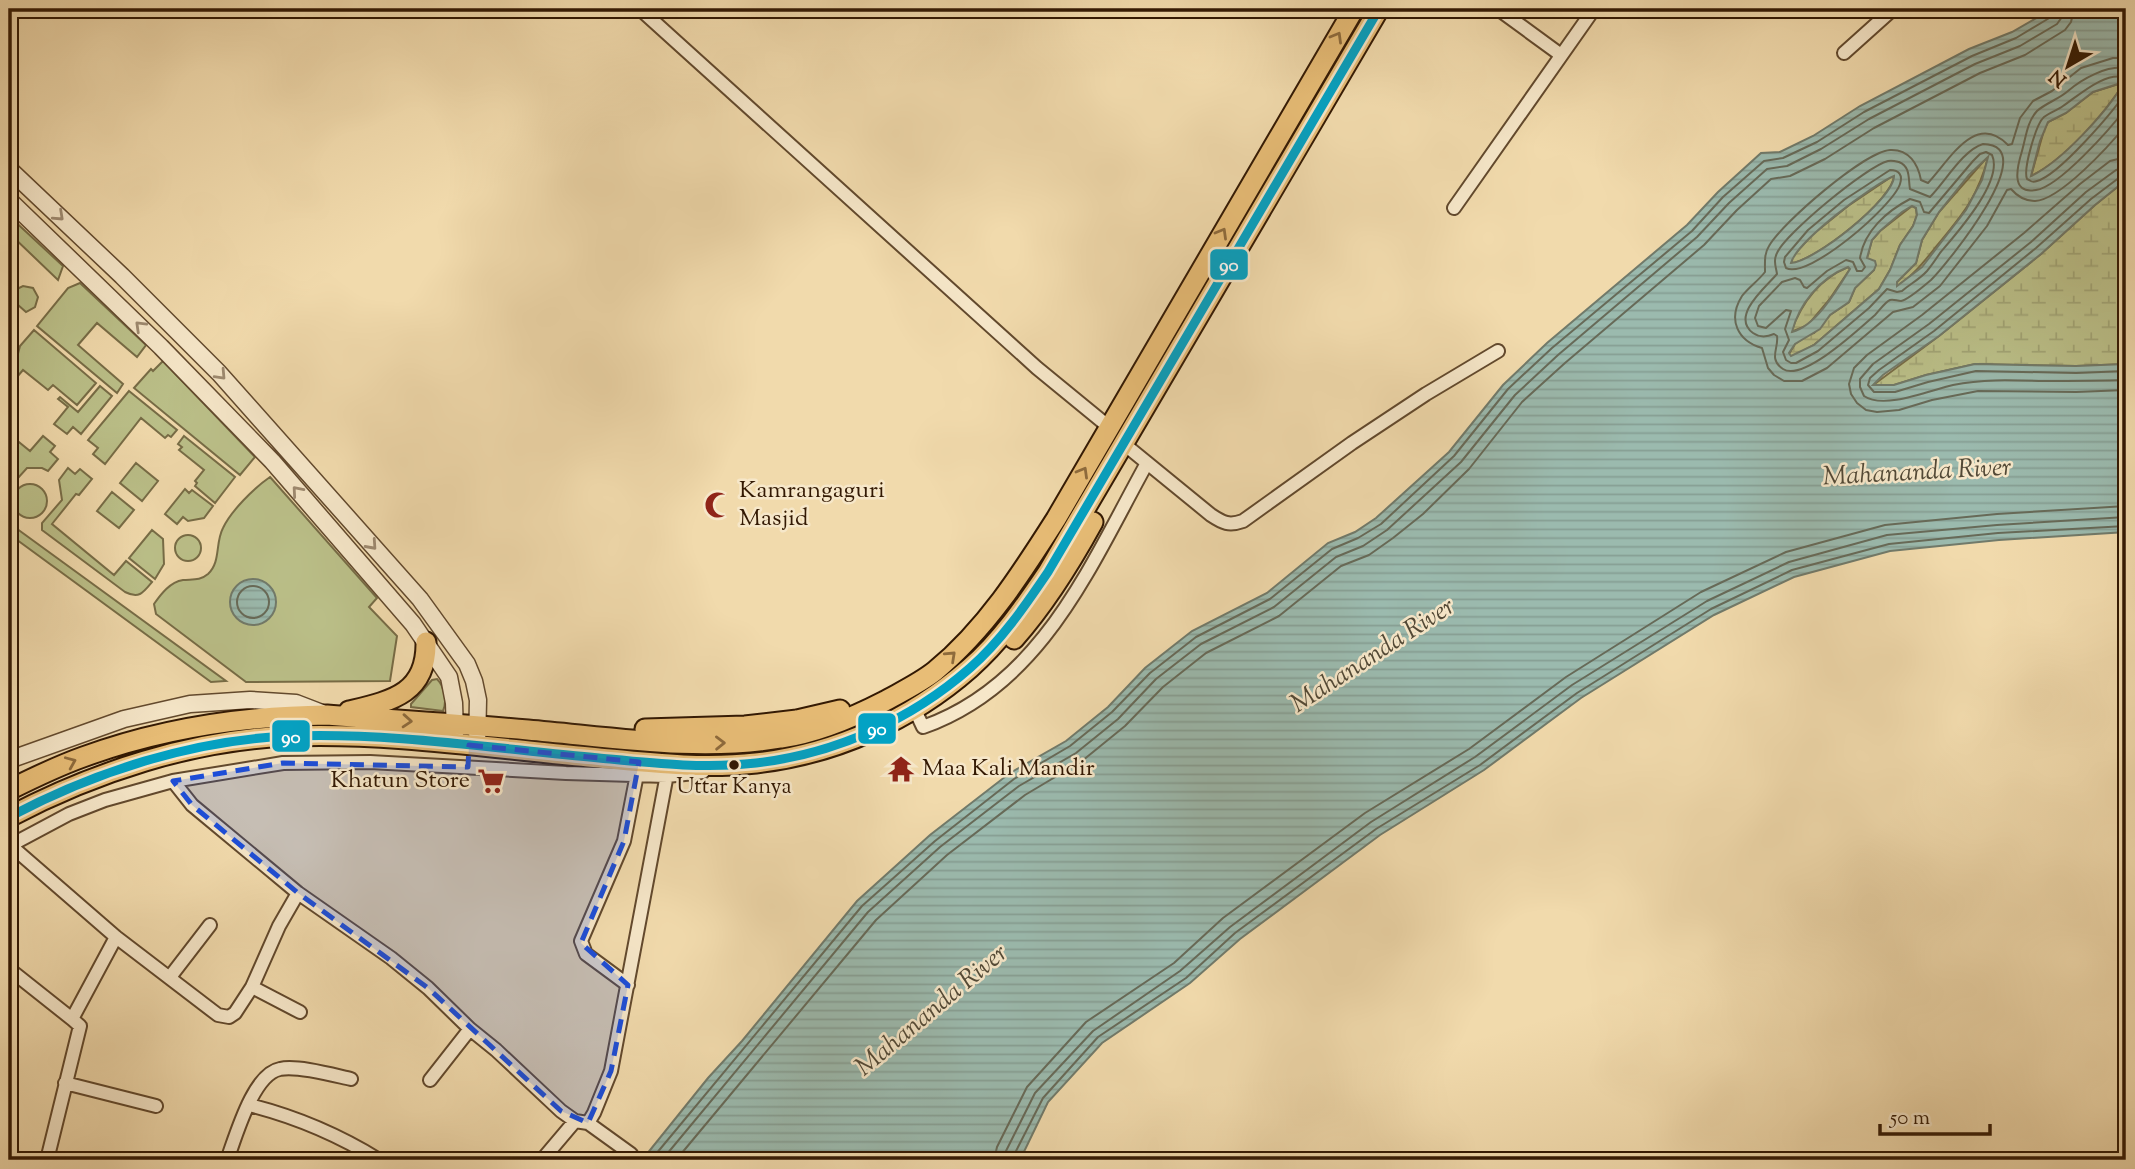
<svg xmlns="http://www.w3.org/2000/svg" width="2135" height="1169" viewBox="0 0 2135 1169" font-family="'Sorts Mill Goudy',serif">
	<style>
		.green { fill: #bbc089; stroke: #776c46; stroke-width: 2 }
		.wetland { fill: url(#wetland-marsh); stroke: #776c46; stroke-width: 2 }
		.water { fill: url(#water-rules); stroke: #717a6a; stroke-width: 2; fill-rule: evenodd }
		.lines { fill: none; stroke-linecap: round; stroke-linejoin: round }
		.shore { stroke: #676a58; stroke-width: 2 }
		.minor-casing { stroke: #62492d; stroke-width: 16 }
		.tertiary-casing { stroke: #62492d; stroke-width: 19 }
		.primary-casing { stroke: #331903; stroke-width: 23 }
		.minor { stroke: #f6e7c9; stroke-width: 12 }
		.tertiary { stroke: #f6e7c9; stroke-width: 16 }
		.primary { stroke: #e8bd76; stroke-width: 19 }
		.bus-1-casing { stroke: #f6e7c9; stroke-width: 14 }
		.bus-1 { stroke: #03a2c4; stroke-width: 9 }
		.oneway { stroke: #8e6b3c }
		.oneway2 { stroke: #9e8a70 }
		.marked { fill: #1d4ed8; fill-opacity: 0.2; stroke: #1d4ed8; stroke-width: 5; stroke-dasharray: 14 9; stroke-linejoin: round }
		.bus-dot { fill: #331903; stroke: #f6e7c9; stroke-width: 2.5 }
		.labels { text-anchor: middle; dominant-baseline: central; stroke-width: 5; stroke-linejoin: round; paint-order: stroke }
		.bus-label { font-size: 22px; fill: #331903; stroke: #f6e7c9 }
		.poi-label { font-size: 24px; fill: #331903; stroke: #f6e7c9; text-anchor: start }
		.water-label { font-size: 26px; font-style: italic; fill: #524936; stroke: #f6e7c9 }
		.line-badge { stroke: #f6e7c9; stroke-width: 2.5 }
		.badge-label { font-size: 19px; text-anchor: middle; font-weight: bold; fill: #fff }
	</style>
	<defs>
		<pattern id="wetland-marsh" width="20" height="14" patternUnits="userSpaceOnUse" patternTransform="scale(1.75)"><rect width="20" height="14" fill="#bbc089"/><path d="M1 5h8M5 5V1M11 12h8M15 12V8" fill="none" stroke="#a1a475"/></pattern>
		<pattern id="water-rules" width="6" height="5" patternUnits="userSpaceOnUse" patternTransform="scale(1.75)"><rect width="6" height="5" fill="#9bbaae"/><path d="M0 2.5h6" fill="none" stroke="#869f94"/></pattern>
	</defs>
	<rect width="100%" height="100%" fill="#f1daac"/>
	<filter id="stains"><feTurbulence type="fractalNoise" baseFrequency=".00286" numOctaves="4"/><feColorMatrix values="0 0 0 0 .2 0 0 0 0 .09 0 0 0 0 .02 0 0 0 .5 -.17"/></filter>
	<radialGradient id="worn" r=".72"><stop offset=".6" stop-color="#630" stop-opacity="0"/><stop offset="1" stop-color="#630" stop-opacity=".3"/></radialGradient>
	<path class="green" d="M9 216 63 266 58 280 9 233Z
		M80 283 146 345 137 357 97 323 78 345 123 384 117 393 37 326 68 288Z
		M9 285 15 290 23 286 33 288 38 297 35 307 26 312 9 297Z
		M34 330 96 383 77 405 53 385 48 390 23 370 17 377 10 371 15 365 20 346Z
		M163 361 255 457 240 475 134 388 151 369 153 371Z
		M100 386 112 396 81 434 73 427 67 434 54 424 68 407 58 399 60 397 78 412Z
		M129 391 177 430 171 437 168 435 165 438 141 418 105 464 93 454 98 448 88 440Z
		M9 434 30 451 43 436 55 446 50 452 58 459 48 471 42 468H27L9 488V455L11 452 9 451Z
		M184 436 235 477 215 503 195 486 197 483 195 481 204 470 179 450 182 447 178 444Z
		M136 463 158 481 142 501 120 483Z
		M68 468 75 474 80 469 92 479 79 495 76 494 52 524 114 575 126 561 152 582C143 593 139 599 125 592L42 530V523L62 500 59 480Z
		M270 477 377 598 369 607 397 636 390 681 246 682 156 614 154 604C161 594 170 582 183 580 192 579 200 581 208 574 221 562 215 543 223 528 231 511 254 488 270 477Z
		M13 501a17 17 0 1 1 34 0a17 17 0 1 1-34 0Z
		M185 489 189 493 192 490 213 506 204 518 188 521 183 517 177 524 165 514Z
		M112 492 134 510 119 528 97 511Z
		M9 523 226 681 211 682 9 534Z
		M152 530 163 539 164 564 155 579 129 558Z
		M175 548a13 13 0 1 1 26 0a13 13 0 1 1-26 0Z
		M437 679C445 687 447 702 443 711L411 707V704L432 680Z"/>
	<path class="wetland" d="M2125 82C2104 114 2066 159 2031 176L2044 130 2048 122 2066 113 2093 92Z
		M1989 155C1977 199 1963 214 1935 248 1923 263 1913 276 1897 286V282L1916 263 1922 240 1939 212Z
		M1894 175C1895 198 1814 262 1791 263L1793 256 1812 235 1848 206Z
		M2126 180V364L2076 366 1975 364 1926 375 1894 385 1872 386 1939 336 2041 254 2095 205Z
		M1912 206 1916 208 1917 215 1913 226 1900 245 1890 270 1879 289 1814 345 1794 356H1791L1789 354 1795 344 1809 334 1814 333 1830 315 1849 302 1855 288 1874 270 1872 261 1867 258 1872 240 1880 231Z
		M1848 267 1850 269 1829 300 1808 325 1791 332C1801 304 1819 279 1848 267Z"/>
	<path class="water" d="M2052 9H2126V180L2095 205 2041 254 1939 336 1883 375 1873 385H1894L1926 375 1975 364 2076 366 2126 364V532L1999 540 1890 551 1794 577 1714 615 1581 698 1484 770 1380 835 1240 939 1190 983 1102 1043 1048 1102 1020 1160H642L708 1078 742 1041 857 901 930 835 1010 773 1066 741 1108 707 1145 668 1192 631 1267 593 1328 543 1355 532 1376 518 1449 452 1503 385 1547 343 1687 225 1718 192 1761 153 1780 152 1813 136 1860 106 1969 49 2012 32ZM2124 82C2109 110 2060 163 2031 176L2040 141 2048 122 2066 113 2093 92ZM1988 157 1982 180 1966 210 1922 267 1897 286V282L1916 263 1922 240 1939 212 1969 175ZM1894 176C1894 199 1814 262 1791 263 1797 241 1872 185 1894 176ZM1912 206 1916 208 1917 215 1913 226 1900 245 1890 270 1879 289 1814 345 1791 356 1789 353 1795 344 1820 329 1830 315 1849 302 1855 288 1874 270 1876 265 1875 261 1867 258 1872 240 1880 231 1902 212ZM1848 267 1850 269C1837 290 1816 326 1792 332 1799 304 1820 278 1848 267Z
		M230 602a23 23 0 1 1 46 0a23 23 0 1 1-46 0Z"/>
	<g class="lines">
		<path class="shore" d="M2126 58H2113L2081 68 2052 91 2033 101 2020 118 2012 144 2008 145C1975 111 1949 161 1928 183L1921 180C1918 164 1909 149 1890 150 1864 152 1782 223 1769 246 1764 254 1765 262 1765 272 1758 281 1749 287 1742 296 1727 320 1738 341 1762 348L1768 368 1774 375 1784 381H1802L1827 368 1893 312 1913 307 1940 286 1987 226 2007 190 2011 189C2017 196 2024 201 2035 201 2060 200 2110 145 2126 125
			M2126 68C2107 65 2082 79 2068 91 2059 99 2046 103 2037 111 2027 122 2026 137 2022 151 2018 164 2009 195 2036 190 2059 187 2111 128 2126 108
			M2126 78C2106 70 2078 96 2063 106 2058 110 2050 112 2044 117 2036 124 2023 169 2027 179 2032 181 2031 183 2037 181 2059 175 2113 112 2126 92
			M1983 144C2045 145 1946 265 1931 280 1925 285 1908 300 1901 301 1897 301 1894 299 1890 300 1885 302 1879 311 1875 315 1859 329 1803 382 1783 369 1768 359 1779 348 1777 336L1774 334C1767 337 1760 338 1753 333 1730 316 1766 287 1777 274 1776 267 1773 261 1777 253 1785 234 1867 166 1888 161 1892 160 1895 161 1899 162 1911 167 1908 179 1910 189L1930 197C1945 182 1963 150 1983 144Z
			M1986 152 1992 155C2004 181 1956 234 1940 253 1936 259 1932 265 1927 271 1920 279 1910 284 1902 291L1897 292 1887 289 1869 308 1818 351 1796 363H1791L1786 360 1783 352 1789 340 1785 329 1791 311 1786 310 1766 328 1758 326 1755 318 1759 306 1782 282 1795 278 1800 280 1804 287 1807 288 1827 271 1846 260 1853 262 1857 271H1862L1865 267 1860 258C1864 231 1887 211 1910 199L1920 202 1924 212 1929 213 1973 161 1980 154Z
			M2126 157 2110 161 2080 184 2024 233 1922 315 1867 355 1854 368 1849 384 1851 394 1857 403 1866 410 1877 412 1899 410 1932 400 1978 391 2076 392 2126 390
			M2126 167 2116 170 2086 192 2031 242 1929 324 1873 364 1860 379V387L1864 396C1884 410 1931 390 1953 385 1982 379 2010 380 2039 381 2068 381 2097 381 2126 380
			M1890 170C1899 170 1903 175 1900 184 1893 206 1808 280 1786 268L1784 262 1785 257 1808 230 1844 200Z
			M2126 176 2120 177 2091 199 2036 248 1934 331 1879 370 1870 378 1868 385 1874 392H1895L1928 382 1976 371 2076 373 2126 371
			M237 602a16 16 0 1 1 32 0a16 16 0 1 1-32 0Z
			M651 1160 862 906 935 841 1014 779 1070 746 1112 712 1150 673 1196 637 1270 599 1332 549 1358 538 1381 524 1454 456 1508 389 1552 348 1692 231 1723 197 1764 161 1783 158 1817 142 1864 112 1972 56 2016 38 2051 17 2054 9
			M662 1160 868 912 940 847 1019 786 1076 753 1118 719 1156 679 1201 644 1274 607 1336 557 1363 546 1387 530 1461 462 1515 395 1558 355 1697 237 1729 203 1767 169 1787 166 1821 149 1869 119 1975 64 2020 46 2057 24 2062 17 2063 9
			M676 1160 876 920 947 855 1025 795 1082 761 1125 726 1163 687 1206 653 1279 616 1341 566 1369 555 1393 538 1423 514 1469 469 1522 402 1565 363 1704 245 1737 210 1771 179 1790 176 1825 159 1874 128 1980 73 2025 55 2065 30 2071 22 2074 9
			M994 1160 997 1147 1027 1087 1086 1022 1174 963 1223 918 1365 813 1469 749 1566 677 1701 592 1786 552 1885 525 1997 514 2126 506
			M1005 1160 1006 1151 1035 1093 1093 1031 1180 971 1230 927 1371 822 1475 757 1572 685 1707 601 1789 562 1887 535 1997 525 2126 517
			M1014 1160V1155L1043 1098 1098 1037 1186 978 1235 933 1376 829 1480 765 1577 693 1711 609 1792 570 1889 544 1998 533 2126 526"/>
		<g class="minor-casing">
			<path id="minor" d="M640 9 1037 368 1109 427
				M1498 9 1561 55
				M1844 53 1893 9
				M1454 208 1594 9
				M1124 444 1211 515C1223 523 1229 526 1243 521L1352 443 1426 394 1498 351
				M914 708 923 727C1042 685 1090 566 1147 463
				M173 781 192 805 298 893 391 958 428 988 470 1029 496 1050 561 1111 575 1121 588 1123 631 1154
				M10 845 116 937 218 1015 229 1017 235 1013 252 987 279 926 298 893
				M9 846 69 814 105 800 173 781 283 763 370 762 566 773 667 776 703 772
				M9 969 72 1019
				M170 977 210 925
				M628 985 586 954 581 941 624 841 638 769
				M252 987 300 1012
				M430 1080 470 1029
				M65 1083 156 1106
				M249 1105C297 1117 337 1134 379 1160
				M588 1123 594 1113 611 1071 668 769
				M47 1160 80 1026 72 1019 116 937
				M227 1160C236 1136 253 1074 280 1069 297 1065 333 1075 351 1079
				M542 1160 575 1121"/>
		</g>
		<g class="tertiary-casing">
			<path id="tertiary" d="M9 169 122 276 219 373 420 599 467 664 474 681 478 700 477 746
				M9 200 161 347 272 461 413 624 449 677 454 703 455 734
				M9 760 124 719 190 704 250 700 296 703 322 713"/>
		</g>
		<g class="primary-casing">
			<path id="primary" d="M1014 639C1046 603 1070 564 1093 522
				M349 711C391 701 427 694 426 642
				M645 729 745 726 797 720 840 710
				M9 790C33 778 58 766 83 757 162 728 244 716 327 715 394 720 461 724 528 730 610 737 698 752 781 738 817 733 852 718 885 701 901 692 920 683 935 671 986 629 1021 574 1056 519L1354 9
				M9 817C94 772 192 740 289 736 390 732 498 749 599 758 651 763 704 769 756 763 835 754 911 720 970 668 1001 641 1025 606 1048 572L1379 9"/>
		</g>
		<use href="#minor" class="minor"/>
		<use href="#tertiary" class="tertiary"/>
		<use href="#primary" class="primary"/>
		<g class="bus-1-casing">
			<path id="bus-1" d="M9 817C94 772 192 740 289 736 390 732 498 749 599 758 651 763 704 769 756 763 835 754 911 720 970 668 1001 641 1025 606 1048 572L1379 9"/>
		</g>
		<use href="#bus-1" class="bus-1"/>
	</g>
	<defs><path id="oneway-chevron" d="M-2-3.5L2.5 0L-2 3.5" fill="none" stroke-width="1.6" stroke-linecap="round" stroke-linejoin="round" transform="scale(1.75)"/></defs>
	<g class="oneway">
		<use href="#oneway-chevron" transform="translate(1337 37) rotate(-60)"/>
		<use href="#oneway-chevron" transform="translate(1222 233) rotate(-60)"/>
		<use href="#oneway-chevron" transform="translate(1083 472) rotate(-60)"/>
		<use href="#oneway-chevron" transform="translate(951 656) rotate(-43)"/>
		<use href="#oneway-chevron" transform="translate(407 721) rotate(4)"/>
		<use href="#oneway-chevron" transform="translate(720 743) rotate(-1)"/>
		<use href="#oneway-chevron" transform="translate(71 762) rotate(-23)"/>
	</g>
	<g class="oneway2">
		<use href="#oneway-chevron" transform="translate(59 216) rotate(43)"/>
		<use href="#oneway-chevron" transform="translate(140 326) rotate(-136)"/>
		<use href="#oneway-chevron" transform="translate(221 375) rotate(47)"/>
		<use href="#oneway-chevron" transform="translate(297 491) rotate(-131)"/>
		<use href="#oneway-chevron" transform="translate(372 545) rotate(48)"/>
	</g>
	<path class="marked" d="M469 745 639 762 624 841 581 943 628 985 611 1071 588 1123 561 1111 428 988 298 893 192 805 173 781 283 763 468 767Z"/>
	<defs>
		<g id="mosque-bare" transform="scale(2.1)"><path d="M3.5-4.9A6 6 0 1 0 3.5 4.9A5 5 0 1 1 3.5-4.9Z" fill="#8f2418" stroke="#f6e7c9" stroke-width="2.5" paint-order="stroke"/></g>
		<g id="temple-bare" transform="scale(2.1)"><path d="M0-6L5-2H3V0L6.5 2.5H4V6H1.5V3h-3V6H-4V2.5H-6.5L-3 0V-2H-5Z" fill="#8f2418" stroke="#f6e7c9" stroke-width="2.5" paint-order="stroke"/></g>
		<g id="supermarket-bare" transform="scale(2.1)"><path d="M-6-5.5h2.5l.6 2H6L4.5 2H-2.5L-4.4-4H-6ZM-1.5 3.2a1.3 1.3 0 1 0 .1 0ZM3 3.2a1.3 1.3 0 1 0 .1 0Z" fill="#8f2418" stroke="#f6e7c9" stroke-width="2.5" paint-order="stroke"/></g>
	</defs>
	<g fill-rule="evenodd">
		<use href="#mosque-bare" x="718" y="505"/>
		<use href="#temple-bare" x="901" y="769"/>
		<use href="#supermarket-bare" x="491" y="781"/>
	</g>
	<circle class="bus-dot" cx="734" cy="765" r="6"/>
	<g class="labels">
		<g class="bus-label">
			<text x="734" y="788">Uttar Kanya</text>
		</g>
		<g class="poi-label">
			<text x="739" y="491">Kamrangaguri<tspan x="739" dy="28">Masjid</tspan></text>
			<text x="922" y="769">Maa Kali Mandir</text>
			<text x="470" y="781" text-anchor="end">Khatun Store</text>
		</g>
		<g class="water-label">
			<text transform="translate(1917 473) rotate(-3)">Mahananda River</text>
			<text transform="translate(1373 656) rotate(-33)">Mahananda River</text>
			<text transform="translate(932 1011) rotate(-40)">Mahananda River</text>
		</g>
	</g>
	<g class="line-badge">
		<rect x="1209" y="248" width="40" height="33" rx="7" fill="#03a2c4"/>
		<rect x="857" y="712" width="40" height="33" rx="7" fill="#03a2c4"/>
		<rect x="271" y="719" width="40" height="34" rx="7" fill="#03a2c4"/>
	</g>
	<g class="badge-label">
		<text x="1229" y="271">90</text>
		<text x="877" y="735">90</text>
		<text x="291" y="743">90</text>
	</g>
	<rect width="2135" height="1169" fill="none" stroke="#f1daac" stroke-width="35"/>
	<rect x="10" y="10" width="2114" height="1148" fill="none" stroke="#331903" stroke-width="3.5"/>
	<rect x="18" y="18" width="2100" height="1134" fill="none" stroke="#331903" stroke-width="2"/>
	<g transform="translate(2068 66) rotate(219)" stroke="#f6e7c9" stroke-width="5" paint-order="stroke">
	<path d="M0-5L12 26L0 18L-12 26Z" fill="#331903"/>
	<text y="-10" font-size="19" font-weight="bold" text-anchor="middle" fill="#331903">N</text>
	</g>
	<path d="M1880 1124v10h110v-10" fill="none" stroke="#331903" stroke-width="3.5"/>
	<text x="1890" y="1124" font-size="21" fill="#331903" stroke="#f6e7c9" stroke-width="5" paint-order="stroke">50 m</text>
	<rect width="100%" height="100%" filter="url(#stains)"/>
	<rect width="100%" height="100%" fill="url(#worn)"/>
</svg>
